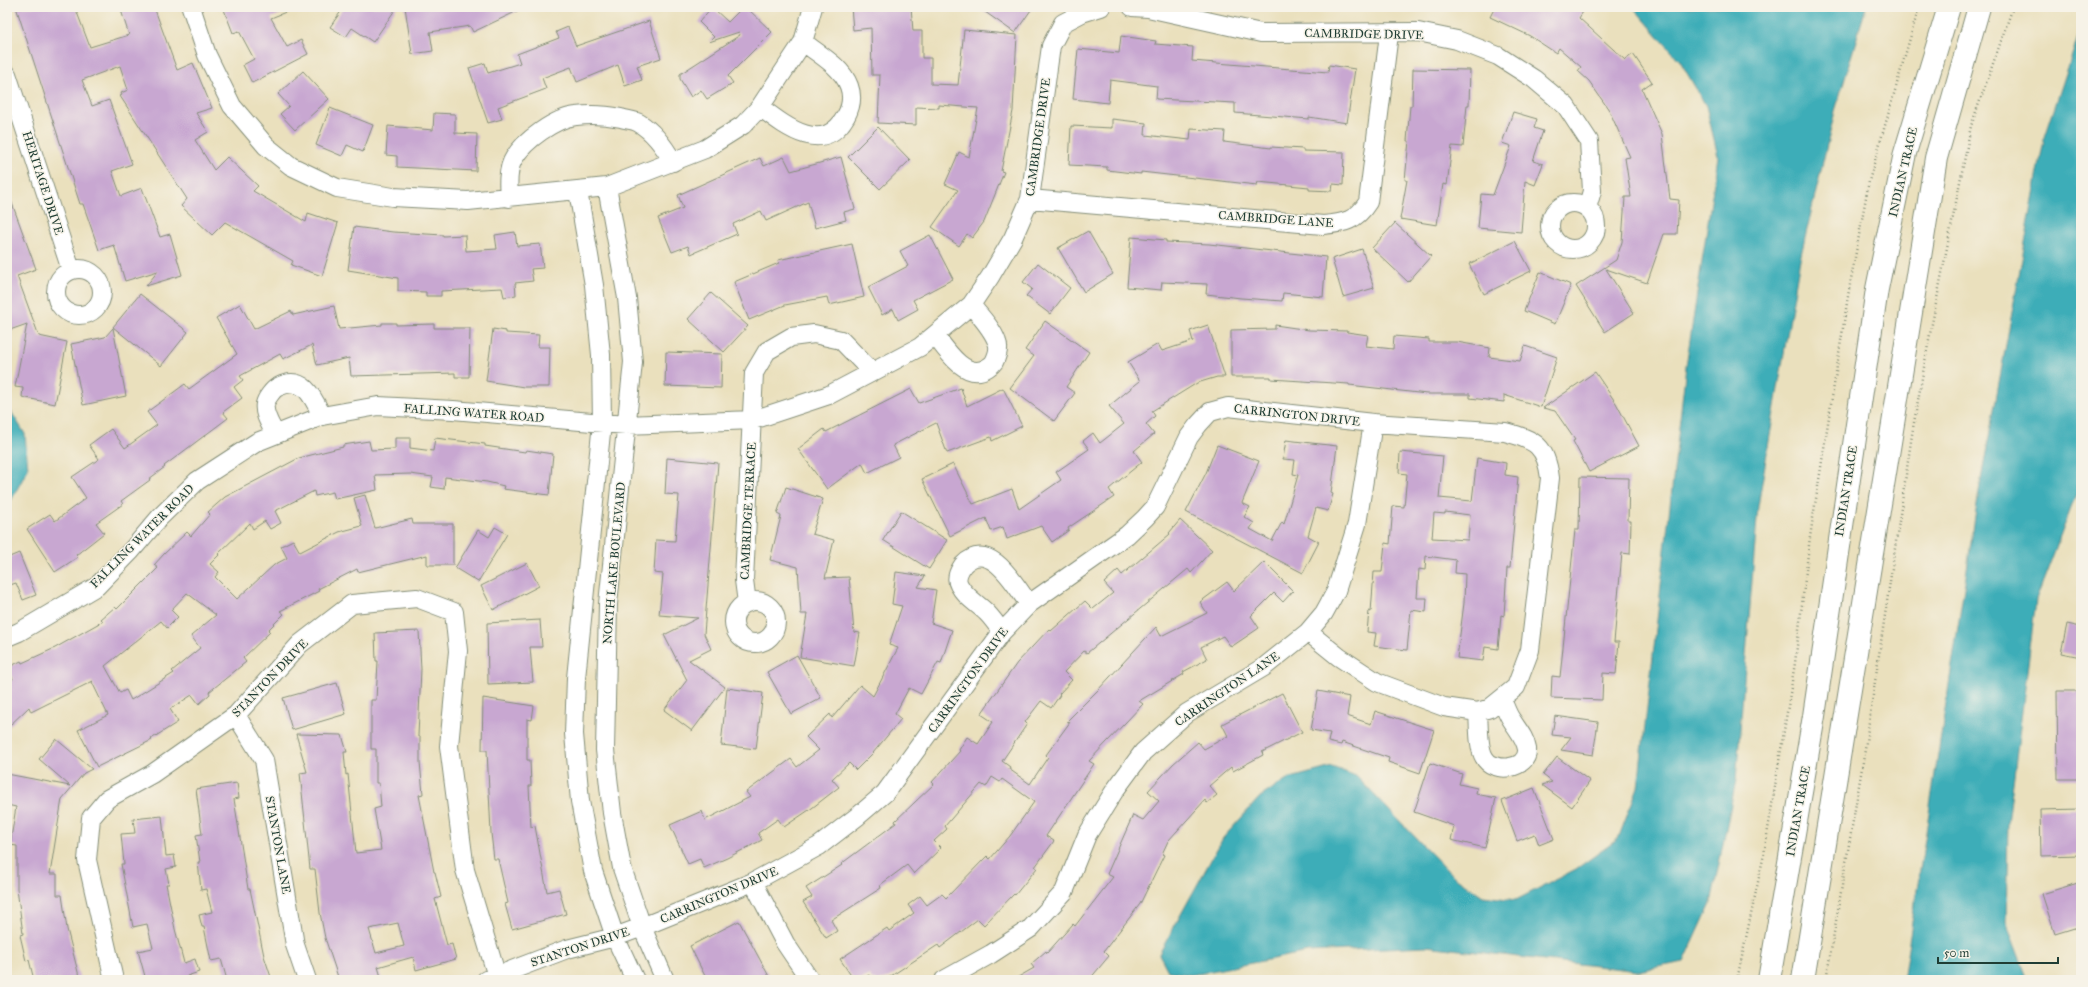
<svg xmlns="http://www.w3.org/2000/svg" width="2088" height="987" viewBox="0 0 2088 987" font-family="'IM FELL Great Primer',serif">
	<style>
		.water { fill: #3dadb8; stroke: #2e7576 }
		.building { fill: #c8a7d1; fill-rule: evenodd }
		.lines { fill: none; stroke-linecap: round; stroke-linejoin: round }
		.street-casing { stroke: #848e78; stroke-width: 20 }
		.secondary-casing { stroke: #848e78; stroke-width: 24 }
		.path { stroke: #848e78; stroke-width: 2.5; stroke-dasharray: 1 3; stroke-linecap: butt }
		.street { stroke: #fff; stroke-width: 18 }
		.secondary { stroke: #fff; stroke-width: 22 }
		.labels { text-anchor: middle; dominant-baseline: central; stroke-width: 3; stroke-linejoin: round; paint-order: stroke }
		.street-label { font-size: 12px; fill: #1f3d34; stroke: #f7f3e8 }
	</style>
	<rect width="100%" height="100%" fill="#f7f3e8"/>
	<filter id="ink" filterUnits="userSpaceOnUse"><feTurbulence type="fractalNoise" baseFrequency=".025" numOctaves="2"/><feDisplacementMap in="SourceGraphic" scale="8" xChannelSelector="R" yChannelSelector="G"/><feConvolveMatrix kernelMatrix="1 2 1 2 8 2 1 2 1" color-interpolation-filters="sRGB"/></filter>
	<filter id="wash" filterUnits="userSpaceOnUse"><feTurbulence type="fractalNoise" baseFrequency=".012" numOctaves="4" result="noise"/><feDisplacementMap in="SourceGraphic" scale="16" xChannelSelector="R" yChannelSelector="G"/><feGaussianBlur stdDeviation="0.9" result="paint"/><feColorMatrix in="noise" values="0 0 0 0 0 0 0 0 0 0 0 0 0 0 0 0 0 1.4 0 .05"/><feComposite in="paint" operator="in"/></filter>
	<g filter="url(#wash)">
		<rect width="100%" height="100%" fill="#eae0bd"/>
		<path class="water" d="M1633 7H1866L1835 111 1800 259 1758 506 1736 780 1711 903 1684 962 1638 971 1426 946 1308 952 1191 975 1168 971 1159 954 1223 838 1260 797 1287 779 1332 767 1356 776 1452 875 1483 896 1516 900 1576 869 1618 839 1638 787 1686 366 1718 156 1706 106 1680 61Z
			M2081 28V482L2036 600 2008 823 2006 922 2028 980H1903L1980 485 2044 140Z
			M7 405 25 434 28 469 7 508Z"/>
		<g id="blocks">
			<path class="building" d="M16 7H75L90 47 129 35 120 7H154L177 70 193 63 212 108 196 113 208 132 195 140 214 170 227 157 258 186 253 191 306 222 308 213 338 223 322 276 291 265 293 261 225 222 212 235 181 206 187 199 120 96 122 95 121 93 128 90 120 66 82 80 92 106 109 100 132 164 112 171 121 196 142 188 160 237 170 234 182 275 146 286 158 271 125 281 114 245 99 250 83 204H80Z
				M223 7H298L271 18 287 47 301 40 308 54 252 83 243 65 254 59 239 31 233 33Z
				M344 7H397L373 42 352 28 346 37 330 27Z
				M405 7H526L473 32 470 26 430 32 433 51 412 54Z
				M712 7 728 22 743 7H746L772 32 728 76 733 83 707 99 701 90 691 97 680 79V74L740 35 739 32 709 42 714 37 699 22Z
				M851 7H911L913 31H922V58H931V84L958 85 964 30 1017 35 1013 111 1001 171 1004 172 984 222 972 238 967 234 959 246 932 227 958 190 945 184 959 152 969 157 978 108 939 105V108L916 107V125L878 123 880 75H872L871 28 853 30Z
				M978 7H1033L1015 33Z
				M1495 7H1586L1579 18 1625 60 1633 54 1652 82 1642 89 1662 134 1670 199 1679 200 1677 234H1664L1647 283 1606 269 1634 313 1605 332 1576 286 1616 260 1622 242 1625 197H1631L1625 158 1630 157 1609 110 1589 81 1578 71 1581 67 1559 48 1556 53 1530 36 1490 17Z
				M649 21 661 58 637 66 642 80 625 86 618 65 577 82 571 67 542 78 546 89 498 107 502 119 488 123 469 68 485 63 488 73 520 63 517 54 559 38 556 32 568 27 576 46Z
				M1121 36 1156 41 1155 44 1193 47 1192 61 1328 72 1329 65 1355 69 1347 123 1309 117V119L1235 113V103L1156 99 1157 86 1110 80 1108 103 1073 99 1078 49 1119 53Z
				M1413 69 1470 70 1469 105H1467L1463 147 1452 146 1447 185 1443 184 1437 225 1400 219 1407 180H1405L1409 141H1407L1410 106H1412Z
				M303 71 329 99 295 130 280 114 289 106 278 94Z
				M330 108 373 125 363 152 347 145 342 156 316 145Z
				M1513 112 1537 119 1534 128 1543 131 1533 161 1543 164 1535 185 1525 181 1521 232 1478 228 1481 194 1493 195 1511 146 1502 143Z
				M434 113 455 114V133L477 134 476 171 397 167V156L386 155 388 126 433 130Z
				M1112 119 1146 123 1145 135 1190 140 1191 129 1225 131 1224 142 1271 148V147L1303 149V151L1344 152 1343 185 1333 184 1332 191 1309 190V187L1258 182 1257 185 1141 172V174L1107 170V167L1069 165 1071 126 1112 128Z
				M878 127 910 160 880 189 848 157Z
				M784 157 791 171 841 157 855 209 844 212 846 220 815 228 808 202 766 221 761 211 733 224 737 234 691 254 688 246 672 252 658 218 683 208 678 195 760 158 764 166Z
				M9 195 36 269 17 276 39 336 67 342 55 404 22 397 23 388 15 387 27 324 7 331V196Z
				M1395 223 1431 256 1408 282 1372 248Z
				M354 227 393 232 443 235V236L465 235 466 251 497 249 495 235 515 232 517 246 540 244 543 268 531 269 533 281 515 283 516 295 504 297 502 288 441 291V296H426V292L398 291V278L348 270Z
				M1088 231 1113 274 1084 292 1058 248Z
				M930 235 953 279 913 300 918 309 898 320 893 309 882 315 868 287 908 266 900 251Z
				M1131 237 1166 240V242L1209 244 1326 257 1323 297 1283 293 1282 301 1241 298 1206 294 1207 284 1162 282 1161 290 1127 287Z
				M1515 241 1531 271 1484 294 1469 264Z
				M852 244 864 297 829 305 827 297 785 305 749 320 734 282 779 263 778 260Z
				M1362 249 1374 288 1343 297 1332 259Z
				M1038 263 1070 288 1050 314 1026 296 1032 289 1023 282Z
				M1540 272 1571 285 1555 324 1524 311Z
				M711 293 748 326 724 352 688 319Z
				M140 294 188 332 161 366 113 327Z
				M240 304 254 329 291 311 293 315 334 306 339 329 382 325V323H396V325L434 324V328H470L469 377H455V373L351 376 349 358 317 365 312 345 283 359 280 354 240 376 243 380 234 387 242 398 223 412 228 418 164 466 165 467 149 479 150 480 121 501 123 504 96 523 104 533 76 555 78 557 55 572 27 529 50 514 55 521 86 498 72 477 99 459 89 445 111 429 125 448 157 425 147 412 185 384 189 389 237 354 216 318Z
				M1045 321 1089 352 1066 387 1075 393 1054 421 1010 388 1034 356 1025 350Z
				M1208 325 1225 377H1217L1197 383 1152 411 1155 416 1146 424 1154 434 1134 451 1142 462 1109 489 1114 497 1068 528 1069 530 1052 542 1041 526 1007 539 1003 527 991 531 986 518 950 536 922 479 953 464 973 504 1012 489 1019 509 1061 480 1056 472 1089 449 1083 441 1093 433 1100 443 1124 424 1109 406 1140 381 1128 362 1158 344 1162 351 1193 341 1190 331Z
				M1275 325 1309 330 1347 331V332L1368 335 1366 346 1393 349 1394 336 1429 339V342H1457L1490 348 1489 357 1520 361 1525 346 1557 357 1541 407 1504 395V402L1470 398V394H1427L1349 385V384L1271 379V377H1231V330L1275 329Z
				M113 328 126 396 83 405 71 344 105 337Z
				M493 329 506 331V333L539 335 538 347H550L549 387H524L486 381Z
				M666 352 722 354 721 388 665 386Z
				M1595 372 1616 403 1639 446 1589 472 1573 441 1575 440 1555 411 1543 408Z
				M961 388 967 406 1003 388 1022 426 992 441 991 437 947 453 936 423 893 445 899 457 867 473 862 463 827 489 798 449 824 429 826 432 911 389 919 403Z
				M395 438H410V448L433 451 435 438 485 444V446L525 452 526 450 553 454 549 495 503 489 504 486 487 482 445 477 444 489 431 487 433 477 410 474 375 475 377 490 335 499 333 492 315 496 314 491 275 511 281 523 270 529 265 521 253 529 250 523 218 554 219 555 210 564 219 572 215 577 237 599 274 565 287 558 281 546 293 540 300 552 339 532 362 526 354 498 365 495 375 528 412 519 413 524H453V565H427V555L358 572 357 569 318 589 319 591 280 611 284 614 268 630 270 632 243 658 246 662 209 692 210 694 199 704 192 695 170 709 178 722 151 739 152 740 97 767 78 730 108 715 92 682 93 681 31 712 29 707 7 728V682L13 679 7 668 21 661 22 663 55 648 103 621 101 619 115 607 117 609 158 568 154 565 164 554 187 532 191 536 210 514 208 512 225 497 299 458 343 447V445L369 441 371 450 395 449ZM187 593 216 615 191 636 200 648 172 671 174 673 131 700 126 690 120 693 105 666 161 621 167 628 178 617 171 610Z
				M1286 440 1337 446 1331 493 1333 494 1328 511 1316 508 1308 536 1319 542 1303 573 1186 512 1206 473 1217 445 1259 461 1242 503 1250 507 1244 517 1254 523 1250 529 1272 541 1282 522 1284 524 1298 475 1293 474 1295 460 1283 459Z
				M1400 452 1443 456 1439 498 1472 501 1477 458 1506 463 1505 475 1518 477 1510 568H1507L1504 616 1501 615 1498 649 1485 647 1483 661 1457 658 1464 603 1465 574 1455 573 1456 560 1426 556 1425 570 1419 569 1417 598H1427L1426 612 1411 610 1407 650 1374 646 1376 633 1367 632 1369 611 1371 612 1374 572H1382L1385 543 1390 544 1393 506 1404 507 1407 474 1399 473ZM1445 512 1470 515 1468 540 1432 538 1434 513 1445 514Z
				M667 458 718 463 704 634 711 649 689 660 725 687 692 731 664 710 687 680 664 635 698 618 659 615 663 574 654 573 656 540 675 541 679 495 665 494Z
				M1580 477 1629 478 1628 521H1631L1630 554 1622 553 1614 642H1619L1616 674 1603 673 1602 700 1551 698 1552 676 1560 677 1575 530H1579Z
				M786 487 823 499 812 534 834 540 825 578 849 577 854 632 860 633 854 666 800 657 807 614H801L798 567 770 560 781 516 777 514Z
				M901 511 947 540 929 569 883 540Z
				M1180 520 1212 550 1191 573 1188 569 1087 653 1084 651 1064 672 1072 680 1059 694 1060 695 1051 708 1041 701 1025 722 1027 724 1002 761 1010 767 1009 769 1030 784 1048 757 1046 755 1070 722 1067 721 1098 690 1156 627 1161 636 1207 613 1200 602 1227 582 1234 591 1264 562 1293 591 1283 602 1274 593 1251 616 1259 628 1231 647 1223 636 1201 647 1207 659 1183 672 1184 674 1139 701 1143 704 1089 761 1094 764 1046 836 1054 841 1035 867 1037 868 1015 895 1014 894 984 925 978 919 940 948 938 945 885 980H872L869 975 861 980H854L840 959 887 928 889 931 914 913 908 905 920 896 927 905 942 894 946 898 987 856 990 859 1010 836 1034 802 1002 779 1000 782 992 777 986 787 981 784 945 826 947 829 934 841 941 848 914 874 907 865 880 885 881 888 831 920 837 931 826 938 803 902 812 897 806 888 842 865 841 864 896 823 895 821 934 784 932 782 960 751 959 750 967 737 978 744 993 722 981 714 1017 663 1049 629 1051 631 1085 601 1093 609 1113 593 1104 583 1118 570 1122 575 1170 534 1169 533Z
				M495 527 507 534 478 582 455 568 478 530 489 537Z
				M19 553 36 595 23 600 16 583 7 586V558Z
				M527 563 539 586 493 610 481 586Z
				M896 572 925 576 918 587 936 590 931 623 952 630 941 663 938 662 921 694 909 688 895 714 901 719 873 753 856 770 849 763 832 779 839 787 812 808 784 827 778 819 758 833 762 840 727 858 704 868 700 859 688 864 670 825 702 811 705 820 750 797 746 792 791 759 797 767 819 750 806 737 830 714 832 718 860 685 873 696 898 648 889 645 902 606 892 604Z
				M540 620 542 647H530L533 682 488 684 487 623Z
				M2067 624 2081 627V657L2061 653Z
				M419 631 421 669 418 736H420V762L423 794 419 795 434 872H435L441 897 435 899 447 945 452 944 456 959 416 970 413 957 378 967 382 980H339L325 938 320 913 315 869H310L300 773 307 772 296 734 342 735 347 752H344L346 775 348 774 356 853 381 850 374 809 381 807 379 783H376V749H371V700H376L378 661H376L375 633ZM398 923 404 946 376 953 369 929Z
				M797 655 821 698 791 714 767 672Z
				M337 683 346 714 292 730 283 698Z
				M727 688 763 693 756 749 721 745Z
				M1318 691 1350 697 1347 716 1371 724 1375 711 1434 730 1420 773 1388 762 1389 758 1342 742 1341 745 1328 742 1330 733 1311 730Z
				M2057 691H2081V779H2058Z
				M1282 693 1302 732 1262 752 1263 755 1233 771 1231 767 1209 786 1217 795 1207 803 1205 800 1168 841 1162 854 1164 855 1140 904 1104 951 1109 956 1089 980H1013L1034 968 1031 964 1046 951 1047 953 1073 924 1075 926 1113 877 1107 874 1133 815 1143 820 1159 801 1148 791 1173 764 1198 742 1204 749 1228 736 1222 724Z
				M483 698 534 706 532 720 527 719V760H530L531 786H529L531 827 535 826 547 892 559 889 566 914 512 929 505 904 508 903 498 859H494L491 833 487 750H482Z
				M1555 716 1598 722 1593 755 1561 750 1571 737 1552 735Z
				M56 739 92 769 84 773 62 799 50 874H57V895H62L67 929 80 980H34L29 960 26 961 20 935 23 934 17 889V846L10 845 16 807 7 805V774L70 786 39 759Z
				M1557 757 1590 781 1572 807 1542 785 1552 782 1543 775Z
				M1430 763 1462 774 1459 784 1477 788 1476 794 1496 798 1485 848 1451 840 1454 826 1414 812Z
				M237 783 239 798 234 799 248 889H250L264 956 272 980H227L221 959 211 961 204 927H202L199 915 212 912 206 889 201 890 198 862H200L196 835 202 834 196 789Z
				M1534 788 1554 839 1539 845 1535 834 1517 841 1502 801Z
				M2081 809V855L2041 856 2040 810Z
				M162 816 166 856 174 855 176 867 166 869 169 884H166L175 929 184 963 195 959 199 972 187 976 188 980H146L138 951 153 948 147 924 133 927 121 864H124L121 834 135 833 133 819Z
				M2081 882V926L2055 934 2042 894Z
				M739 921 771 980H707L690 946Z"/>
		</g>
	</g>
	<g filter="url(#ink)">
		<use href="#blocks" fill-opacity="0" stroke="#848e78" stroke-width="1"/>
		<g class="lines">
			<g class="street-casing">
				<path id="street" d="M191 7 207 55 232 106 266 146 291 166 337 188 393 197 468 201 607 187 705 149 743 125 760 107 803 42 813 7
					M1132 7 1148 8 1261 33 1418 32 1457 40 1498 56 1534 79 1566 106 1589 141 1592 191 1587 208
					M7 74 71 270
					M760 107C785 126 823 157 846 116 851 107 853 97 849 86 842 67 819 54 803 42
					M607 187 627 298 633 362 608 604 605 750 612 813 622 868 642 927 665 980
					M578 191 594 285 601 355 602 423 576 678 574 734 580 801 593 871 615 937 635 980
					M509 198C508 186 507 169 514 158 524 141 555 118 576 116 591 114 606 115 621 118 627 120 634 120 639 123 654 132 664 146 673 162
					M1030 199 1323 225C1345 223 1356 221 1368 202L1389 34
					M1550 226a23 23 0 1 1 46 0a23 23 0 1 1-46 0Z
					M56 292a23 23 0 1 1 46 0a23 23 0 1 1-46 0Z
					M935 335C946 350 966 381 987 368 990 366 992 365 994 362 997 356 1000 349 997 342 992 328 980 316 971 305
					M275 434C271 425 263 414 265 404 266 399 273 389 278 387 303 374 313 397 322 416
					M734 622a21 21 0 1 1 42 0a21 21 0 1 1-42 0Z
					M747 603 744 580 754 373 767 351 791 337 814 334 841 340 872 372
					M1002 632C997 625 992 618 987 613 977 603 965 597 959 585 955 578 959 571 963 565 989 537 1015 585 1029 604
					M7 637 19 632 97 586 131 551 160 517 197 481 257 442 322 416 378 406 453 410 626 425 753 420 829 395 920 347 971 305 990 277 1013 238 1030 199 1051 46 1063 23 1082 13 1101 7
					M1478 712C1479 724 1478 747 1484 757 1492 774 1529 770 1527 749 1525 737 1517 729 1511 719 1507 713 1505 706 1502 700
					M236 715 264 760 295 945 307 980
					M753 882 785 943 810 980
					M114 980 87 860 91 818 107 799 152 774 236 715 300 644 352 604 417 598 454 612 458 651 449 746 465 870 498 980
					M486 980 567 949 615 937 642 927 753 882 819 846 858 816 885 793 1002 632 1029 604 1127 535 1145 518 1155 507 1189 437 1198 425 1210 412 1228 407 1373 423 1505 432C1536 440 1546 446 1550 478L1530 650 1516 687 1490 708 1478 712 1444 707 1377 682 1339 657 1308 632
					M944 980 991 954 1031 928 1064 892 1087 835 1115 790 1143 752 1187 713 1264 667 1308 632 1324 613 1336 591 1357 524 1373 423"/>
			</g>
			<g class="secondary-casing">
				<path id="secondary" d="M1769 980 1814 716 1877 289 1905 153 1949 7
					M1803 980 1936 158 1979 7"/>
			</g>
			<path class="path" d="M1737 980 1764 854 1795 663 1810 537 1849 290 1869 181 1919 7
				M1826 980 1863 762 1913 428 1930 334 1971 126 2013 7"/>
			<use href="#street" class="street"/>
			<use href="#secondary" class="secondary"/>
		</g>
	</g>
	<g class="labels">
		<g class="street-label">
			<text transform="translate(1364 34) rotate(1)">CAMBRIDGE DRIVE</text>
			<text transform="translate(1038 137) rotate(-82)">CAMBRIDGE DRIVE</text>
			<text transform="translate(1903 172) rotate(-77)">INDIAN TRACE</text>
			<text transform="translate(43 183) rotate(72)">HERITAGE DRIVE</text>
			<text transform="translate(1276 219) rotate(4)">CAMBRIDGE LANE</text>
			<text transform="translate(474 413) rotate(4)">FALLING WATER ROAD</text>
			<text transform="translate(1297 415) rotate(6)">CARRINGTON DRIVE</text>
			<text transform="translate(1846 491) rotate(-81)">INDIAN TRACE</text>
			<text transform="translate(748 511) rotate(-87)">CAMBRIDGE TERRACE</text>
			<text transform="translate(142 536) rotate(-45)">FALLING WATER ROAD</text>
			<text transform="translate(614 563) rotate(-85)">NORTH LAKE BOULEVARD</text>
			<text transform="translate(270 678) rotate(-46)">STANTON DRIVE</text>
			<text transform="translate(968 680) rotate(-54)">CARRINGTON DRIVE</text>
			<text transform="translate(1227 689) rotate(-34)">CARRINGTON LANE</text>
			<text transform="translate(1798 811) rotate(-80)">INDIAN TRACE</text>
			<text transform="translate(278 845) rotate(80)">STANTON LANE</text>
			<text transform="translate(719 895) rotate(-23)">CARRINGTON DRIVE</text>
			<text transform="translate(580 947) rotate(-18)">STANTON DRIVE</text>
		</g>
	</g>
	<rect width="2088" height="987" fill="none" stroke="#f7f3e8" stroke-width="24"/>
	<path d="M1938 957v6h120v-6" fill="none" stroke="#1f3d34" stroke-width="2"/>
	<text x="1944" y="957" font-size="12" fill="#1f3d34" stroke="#f7f3e8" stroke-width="3" paint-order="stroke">50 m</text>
</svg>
